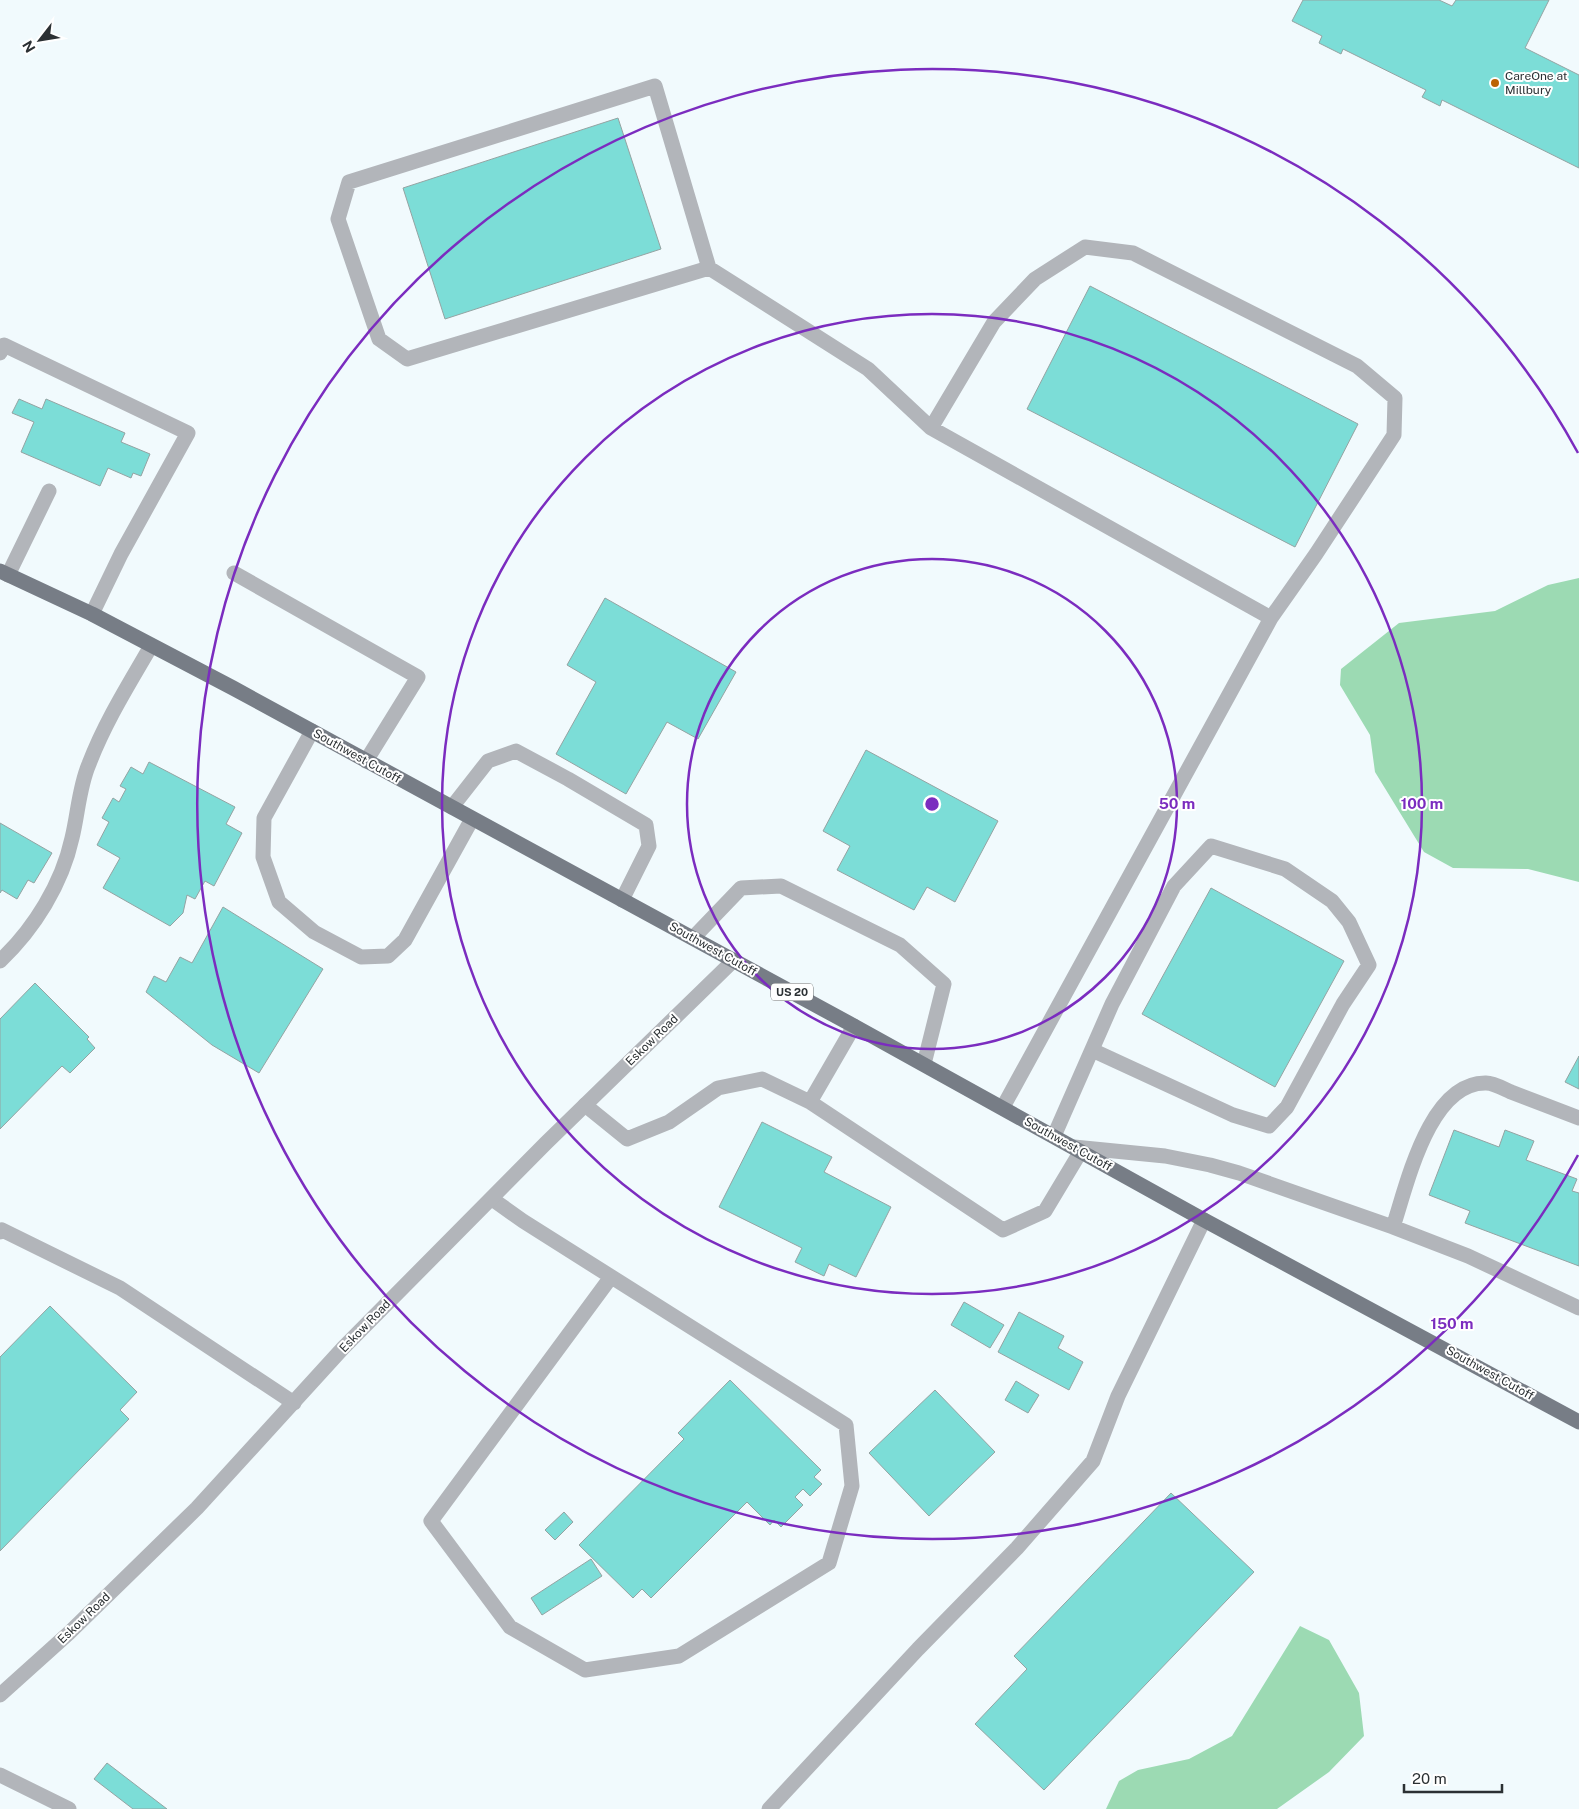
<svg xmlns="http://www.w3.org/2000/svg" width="1579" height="1809" viewBox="0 0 1579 1809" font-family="'Public Sans',sans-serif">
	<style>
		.green { fill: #9cdab3 }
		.building { fill: #7cddd7; stroke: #94a3a2 }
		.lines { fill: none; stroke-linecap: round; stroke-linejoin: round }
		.lane { stroke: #b2b5ba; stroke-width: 15 }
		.street { stroke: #b2b5ba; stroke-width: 15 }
		.primary { stroke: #777d86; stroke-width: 15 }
		.ring { fill: none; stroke: #7b2cbf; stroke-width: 2.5 }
		.poi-dot { fill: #bc6204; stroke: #fff; stroke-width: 2 }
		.labels { text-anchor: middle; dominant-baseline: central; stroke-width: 4; stroke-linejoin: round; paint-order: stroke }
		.shield { fill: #fff; stroke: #6b6e70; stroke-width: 1 }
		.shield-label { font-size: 11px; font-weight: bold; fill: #2b3033 }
		.poi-label { font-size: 12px; fill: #2b3033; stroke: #fff; text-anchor: start }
		.street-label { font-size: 12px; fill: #2b3033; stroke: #fff }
		.centre { fill: #7b2cbf; stroke: #fff; stroke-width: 2.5 }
		.ring-label { font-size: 15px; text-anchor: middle; font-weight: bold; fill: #7b2cbf; stroke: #fff; stroke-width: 4; stroke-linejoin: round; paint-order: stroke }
	</style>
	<rect width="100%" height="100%" fill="#f1fafd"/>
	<path class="green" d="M1579 578V882L1528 869 1453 868 1424 852 1375 772 1370 735 1340 685 1341 669 1399 623 1495 611 1548 585Z
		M1300 1626 1329 1640 1359 1693 1364 1736 1329 1772 1277 1809H1106L1119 1781 1138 1770 1189 1759 1232 1736Z"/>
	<path class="building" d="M1303 0H1439L1452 6 1456 0H1549L1525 48 1579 75V168L1442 100 1440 106 1422 97 1426 90 1343 49 1341 54 1319 43 1322 36 1292 21Z
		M618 118 661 249 445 319 403 188Z
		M1090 286 1358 424 1295 547 1027 409Z
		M19 399 42 409 46 399 125 433 121 442 150 454 141 476 133 473 131 478 108 468 100 486 21 452 34 422 12 413Z
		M605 598 736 672 698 739 667 722 626 794 556 754 596 682 567 665Z
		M866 750 998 821 955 902 927 887 914 910 837 870 850 846 823 831Z
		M149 762 235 807 226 824 242 833 214 886 205 881 195 899 187 895 183 913 170 926 103 888 120 858 97 845 109 822 102 818 113 798 119 802 126 789 120 786 131 767 143 774Z
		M0 823 52 853 34 883 28 880 17 899 2 890 0 893Z
		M1211 888 1344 961 1275 1087 1142 1014Z
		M223 907 323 969 259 1073 212 1045 146 992 154 976 166 982 180 957 192 963Z
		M35 983 89 1037 87 1039 95 1048 70 1073 62 1066 0 1129V1019Z
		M1579 1056V1089L1565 1082Z
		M762 1122 832 1157 824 1172 891 1207 856 1277 829 1264 824 1276 795 1262 802 1248 719 1207Z
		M1454 1130 1499 1147 1505 1130 1534 1141 1526 1160 1577 1179 1572 1191 1579 1193V1266L1465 1223 1470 1211 1429 1195Z
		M964 1302 1004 1325 990 1348 951 1325Z
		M50 1306 137 1392 120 1410 129 1419 0 1551V1357Z
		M1019 1312 1064 1336 1058 1348 1083 1362 1069 1390 998 1352Z
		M730 1380 821 1470 814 1477 822 1484 810 1496 803 1489 795 1497 803 1505 781 1527 774 1520 770 1525 747 1502 651 1598 642 1589 633 1598 579 1545 684 1439 678 1433Z
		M1016 1381 1039 1395 1028 1413 1005 1400Z
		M935 1390 995 1452 929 1516 869 1453Z
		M1171 1493 1254 1572 1044 1790 975 1724 1027 1669 1014 1656Z
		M564 1512 573 1522 555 1540 545 1530Z
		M591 1559 602 1576 542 1615 531 1598Z
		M107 1763 167 1809H133L94 1779Z"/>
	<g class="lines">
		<path class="lane" d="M709 268 655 86 349 182 338 219 379 339 407 359 709 268 868 369 931 428 1271 618 1003 1107
			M0 353 4 345 188 433 121 554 92 614
			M931 428 994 322 1035 279 1085 247 1133 253 1357 366 1395 398 1394 435 1316 554 1271 618
			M234 573 418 677 366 761
			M8 575 49 491
			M312 731 264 818 263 857 279 902 314 932 361 957 388 956 405 940 472 819
			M452 807 488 761 516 751 568 779 646 825 649 846 622 900
			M693 938 741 888 781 886 900 945 944 984 924 1064
			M0 961C34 929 62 884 72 838 78 814 79 787 89 764 105 722 129 684 151 646
			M810 1102 854 1026
			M585 1105 627 1139 669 1122 718 1088 762 1079 810 1102 1003 1230 1045 1211 1081 1151
			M1054 1136 1112 1004 1174 886 1211 846 1285 869 1332 901 1349 922 1369 965 1343 1004 1287 1107 1269 1126 1233 1115 1092 1050
			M1074 1147 1165 1156 1210 1165 1239 1173 1393 1227 1468 1256 1579 1308
			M492 1199 523 1221 846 1425 852 1486 829 1563 679 1656 585 1670 510 1627 431 1521 611 1277
			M1393 1227C1407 1185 1429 1082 1486 1083 1494 1083 1504 1089 1511 1092 1534 1101 1556 1109 1579 1118
			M0 1232 2 1230 120 1288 294 1403
			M0 1775 69 1809
			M769 1809 918 1649 1017 1548 1093 1461 1118 1396 1204 1220"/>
		<path class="street" d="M0 1695 69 1633 197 1508 343 1348 546 1143 734 960"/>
		<path class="primary" d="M0 571 92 614 233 688 854 1026 1204 1220 1579 1422"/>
	</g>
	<g class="ring">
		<circle cx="932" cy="804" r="245"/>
		<circle cx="932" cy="804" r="490"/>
		<path d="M1578 1155A735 735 0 1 1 1578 453"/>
	</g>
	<circle class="poi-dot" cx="1495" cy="83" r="5"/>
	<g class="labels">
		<rect class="shield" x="771" y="983.5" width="42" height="17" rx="4"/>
		<g class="shield-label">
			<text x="792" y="992">US 20</text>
		</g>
		<g class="poi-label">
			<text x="1505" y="76">CareOne at<tspan x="1505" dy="14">Millbury</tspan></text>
		</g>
		<g class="street-label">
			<text transform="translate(357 756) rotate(29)">Southwest Cutoff</text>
			<text transform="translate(713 949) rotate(29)">Southwest Cutoff</text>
			<text transform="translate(652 1040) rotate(-44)">Eskow Road</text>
			<text transform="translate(1068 1144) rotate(29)">Southwest Cutoff</text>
			<text transform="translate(365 1326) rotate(-46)">Eskow Road</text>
			<text transform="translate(1490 1373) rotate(29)">Southwest Cutoff</text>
			<text transform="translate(84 1618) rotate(-44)">Eskow Road</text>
		</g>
	</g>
	<circle cx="932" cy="804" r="8" class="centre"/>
	<g class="ring-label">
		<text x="1177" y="809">50 m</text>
		<text x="1422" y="809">100 m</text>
		<text x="1452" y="1329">150 m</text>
	</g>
	<g transform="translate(40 40) rotate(239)" stroke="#ffffff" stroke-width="4" paint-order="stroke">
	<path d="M0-4L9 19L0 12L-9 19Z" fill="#2b3033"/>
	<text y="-8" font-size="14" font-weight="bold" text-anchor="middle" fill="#2b3033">N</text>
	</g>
	<path d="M1404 1784v8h98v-8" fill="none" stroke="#2b3033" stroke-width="2.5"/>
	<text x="1412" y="1784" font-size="15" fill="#2b3033" stroke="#ffffff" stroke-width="4" paint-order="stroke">20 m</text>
</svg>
